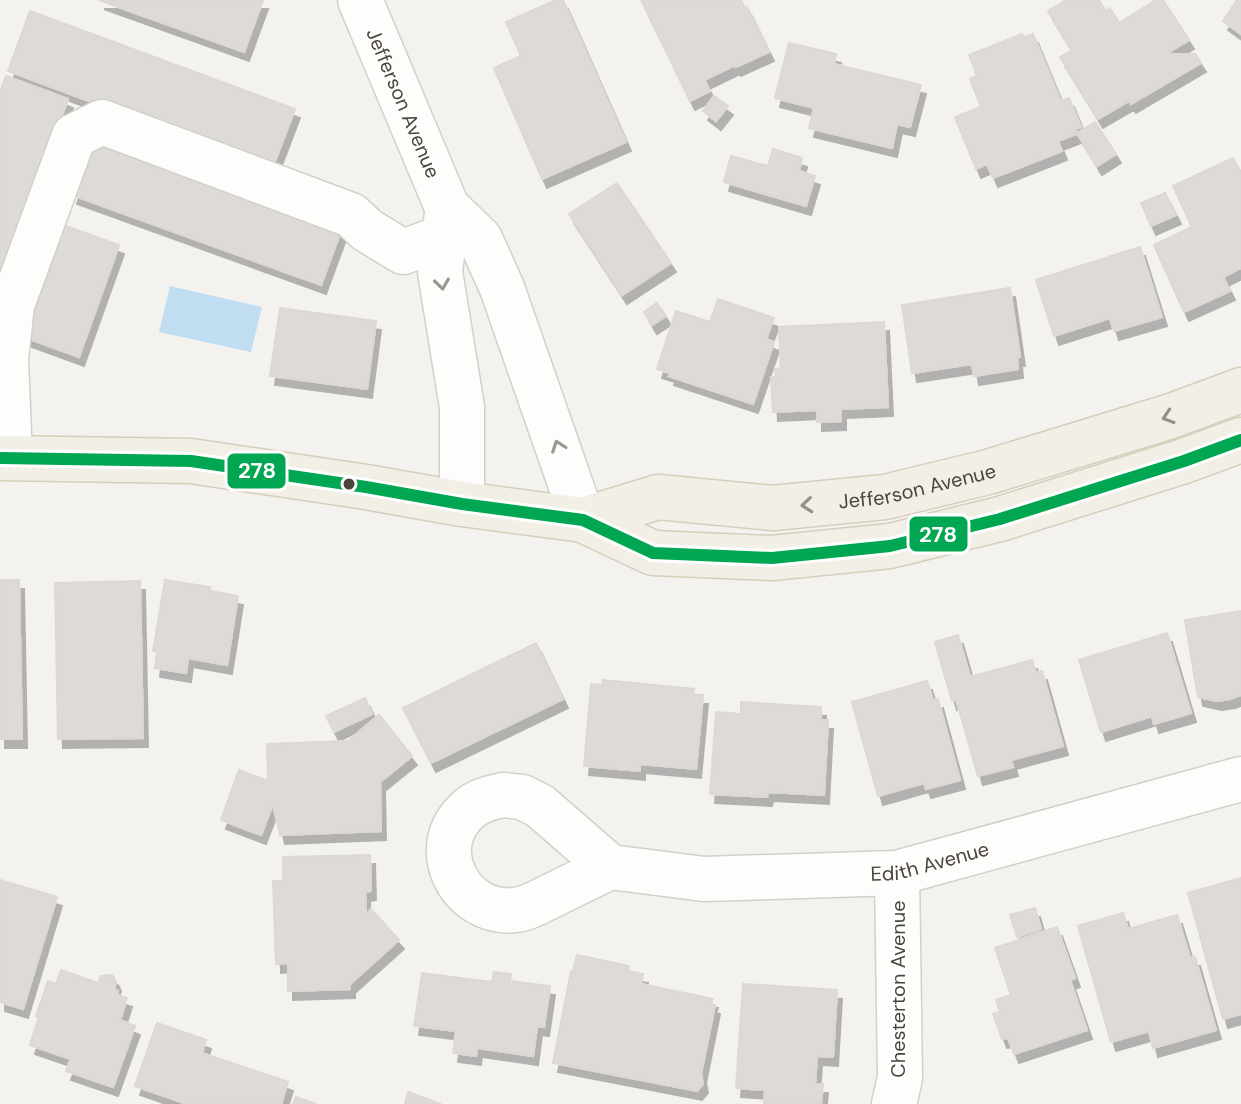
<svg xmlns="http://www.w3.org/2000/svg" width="1241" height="1104" viewBox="0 0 1241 1104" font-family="'DM Sans',sans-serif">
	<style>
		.water { fill: #c0ddf1 }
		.building { fill: #dedbd6; stroke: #dcd9d4; stroke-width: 2; filter: url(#shadow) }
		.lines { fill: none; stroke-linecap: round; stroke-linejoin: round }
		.minor-casing { stroke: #d2d0cb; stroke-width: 47 }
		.major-casing { stroke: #d6cebb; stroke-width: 47 }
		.minor { stroke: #fdfdfc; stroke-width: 44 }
		.major { stroke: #f2efe6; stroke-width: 44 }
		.bus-1-casing { stroke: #fff; stroke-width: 18 }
		.bus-1 { stroke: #00a651; stroke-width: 12 }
		.oneway { stroke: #9b9791 }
		.oneway2 { stroke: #969187 }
		.bus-dot { fill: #4b4439; stroke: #fff; stroke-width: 3 }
		.labels { text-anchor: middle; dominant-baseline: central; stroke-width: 6; stroke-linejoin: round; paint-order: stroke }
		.street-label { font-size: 20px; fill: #4b4439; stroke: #fff }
		.line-badge { stroke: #fff; stroke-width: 3 }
		.badge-label { font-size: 22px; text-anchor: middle; font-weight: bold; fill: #fff }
	</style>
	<defs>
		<filter id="shadow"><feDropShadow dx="5" dy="9" stdDeviation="0" flood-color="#0004"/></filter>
	</defs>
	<rect width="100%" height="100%" fill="#f4f2ee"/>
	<path class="water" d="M170 286 262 307 251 352 159 332Z"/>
	<path class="building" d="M99 0H263L244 52Z
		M556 0H563L626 142 542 179 494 68 521 56 506 22Z
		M641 0H741L745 8 747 7 769 52 736 67 735 65 704 80 710 91 690 101Z
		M1066 0H1099L1105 11 1110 8 1119 23 1156 0H1163L1189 40 1169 52 1171 54H1195L1201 63 1131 104 1129 101 1098 119 1060 57 1072 50 1048 11Z
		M1237 0H1241V34L1223 21Z
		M30 11 295 109 272 169 8 71Z
		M1022 34 1024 37 1033 34 1061 102 1069 98 1081 127 1075 129 1076 134 1058 141 1062 151 993 178 987 164 976 169 955 117 981 107 970 79 977 76 969 55Z
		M789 43 836 54 834 64 921 85 910 127 897 124 892 148 809 128 814 108 775 98Z
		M6 76 68 99 0 282V92Z
		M714 96 728 106 716 121 703 111Z
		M1095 122 1116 154 1097 166 1077 133Z
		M92 138 342 228 321 285 72 195Z
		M773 149 802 158 799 171 815 176 806 206 724 182 731 156 768 166Z
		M1233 158 1241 174V268L1223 277 1230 291 1184 312 1154 245 1192 227 1173 186Z
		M617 183 671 263 622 295 569 214Z
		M1165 193 1176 215 1151 226 1141 203Z
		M60 224 119 245 79 357 21 336Z
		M1140 247 1162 317 1114 331 1110 318 1054 336 1036 280Z
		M1010 288 1020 357H1017L1018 369 974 376 972 364 912 373 902 305Z
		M718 299 774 318 766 339 774 342 753 404 669 376 670 373 657 369 676 311 710 322Z
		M657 303 666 316 652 325 644 312Z
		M280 308 376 321 367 389 270 376Z
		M884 322 888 407 841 409V421L817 422V410L773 412 771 377H776L775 369 781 370 779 327Z
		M0 580H19L22 739H0Z
		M165 580 210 587V591L238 596 227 665 188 658 186 673 155 668 157 652 153 651Z
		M140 581 143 738 58 739 55 583Z
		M1241 611V695L1230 699 1217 701 1198 697 1185 620Z
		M1167 633 1191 713 1154 724 1152 716 1101 732 1079 660Z
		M958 635 970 677 1032 660 1036 673 1042 671 1063 746 1011 760 1013 767 978 776 956 699 952 701 935 642Z
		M536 643 563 699 431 763 403 708Z
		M603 680 694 689 693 695H703L696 769 640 764V771L584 766 591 684 603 685Z
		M927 681 933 701 938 699 960 780 926 789 924 783 878 796 852 702Z
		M365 698 372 714 334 732 326 716Z
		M741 702 821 707V720H828L824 795 768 792 767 797 710 794 716 712 741 714Z
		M379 715 412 756 380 782 381 831 280 835 273 804 261 835 221 820 239 770 268 781 267 744 348 741Z
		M370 855 371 891 365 892 366 915 371 909 399 940 350 984V989L288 991V963L276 964 273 881H283V857Z
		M1241 878V1014L1223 1019 1188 893Z
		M0 880 57 897 23 1009 0 1002Z
		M1035 908 1041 929 1017 937 1010 915Z
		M1123 913 1128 929 1177 915 1190 958 1195 957 1216 1030 1153 1048 1149 1031 1111 1042 1078 926Z
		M1057 927 1075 978 1070 980 1087 1030 1014 1054 1008 1038 1002 1039 993 1014 1000 1012 996 1000 1011 995 995 948Z
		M577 955 629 966 628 971 643 974 641 984 713 999 711 1004 715 1005 701 1074 703 1084 697 1091 553 1063 571 971H573Z
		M61 970 98 983 101 976 110 975 113 976 116 982 114 989 118 991 117 995 127 998 120 1020 135 1026 113 1087 66 1071 71 1059 30 1045 39 1017 36 1016 48 981 56 984Z
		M494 972 511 974 510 981 550 986 544 1027 537 1026 533 1056 477 1048 476 1056 453 1053 456 1031 414 1026 422 973 492 982Z
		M743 984 837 990 833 1057 817 1056 815 1084H823L821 1104H764L765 1090 736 1088Z
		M157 1023 206 1040 202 1053 288 1082 281 1104H187L135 1086Z
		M408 1092 441 1104H405Z
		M296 1097 316 1104H293Z"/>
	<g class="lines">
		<g class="minor-casing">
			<g id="minor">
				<path id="s1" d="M360 0 447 207 480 239 502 288 583 520"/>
				<path d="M447 213 440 272 462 407V504"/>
				<path d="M10 458 6 359 12 305 74 136 102 122 351 215 367 230 403 252 444 237"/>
				<path d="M503 795 522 797 540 806 610 867C592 876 573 885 555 894 542 900 528 909 515 910 459 916 425 846 469 809 479 800 490 798 503 795Z"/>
				<path id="s2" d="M610 867 704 879 897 873 1241 779"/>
				<path d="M894 1104 900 1078 897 873"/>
			</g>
		</g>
		<g class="major-casing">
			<g id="major">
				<path d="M0 458 191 461 366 487 462 504 583 520 653 553 772 558 890 546 1000 519 1184 461 1241 440"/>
				<path id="s3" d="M583 520 658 497 773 508 885 497 988 472 1171 416 1241 390"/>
			</g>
		</g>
		<use href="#minor" class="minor"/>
		<use href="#major" class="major"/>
		<g class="bus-1-casing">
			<path id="bus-1" d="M0 458 191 461 366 487 462 504 583 520 653 553 772 558 890 546 1000 519 1184 461 1241 440"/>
		</g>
		<use href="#bus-1" class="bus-1"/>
	</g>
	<defs><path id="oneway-chevron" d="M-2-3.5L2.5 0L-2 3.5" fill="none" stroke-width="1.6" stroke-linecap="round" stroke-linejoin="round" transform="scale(2)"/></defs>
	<g class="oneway">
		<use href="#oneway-chevron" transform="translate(442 284) rotate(82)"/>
		<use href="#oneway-chevron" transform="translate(558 446) rotate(-109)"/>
	</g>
	<g class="oneway2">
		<use href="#oneway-chevron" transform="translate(1168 417) rotate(162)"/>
		<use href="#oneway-chevron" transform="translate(807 505) rotate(174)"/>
	</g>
	<circle class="bus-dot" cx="349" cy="484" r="7"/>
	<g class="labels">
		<g class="street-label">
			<text stroke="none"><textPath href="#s1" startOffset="112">Jefferson Avenue</textPath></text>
			<text stroke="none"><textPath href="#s3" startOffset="340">Jefferson Avenue</textPath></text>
			<text stroke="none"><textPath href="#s2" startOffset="322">Edith Avenue</textPath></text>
			<text transform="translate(898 989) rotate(-90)">Chesterton Avenue</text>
		</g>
	</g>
	<g class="line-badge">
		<rect x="226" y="452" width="61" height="38" rx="8" fill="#00a651"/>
		<rect x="908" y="515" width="61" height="38" rx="8" fill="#00a651"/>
	</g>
	<g class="badge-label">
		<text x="257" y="478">278</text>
		<text x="938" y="542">278</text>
	</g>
</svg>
